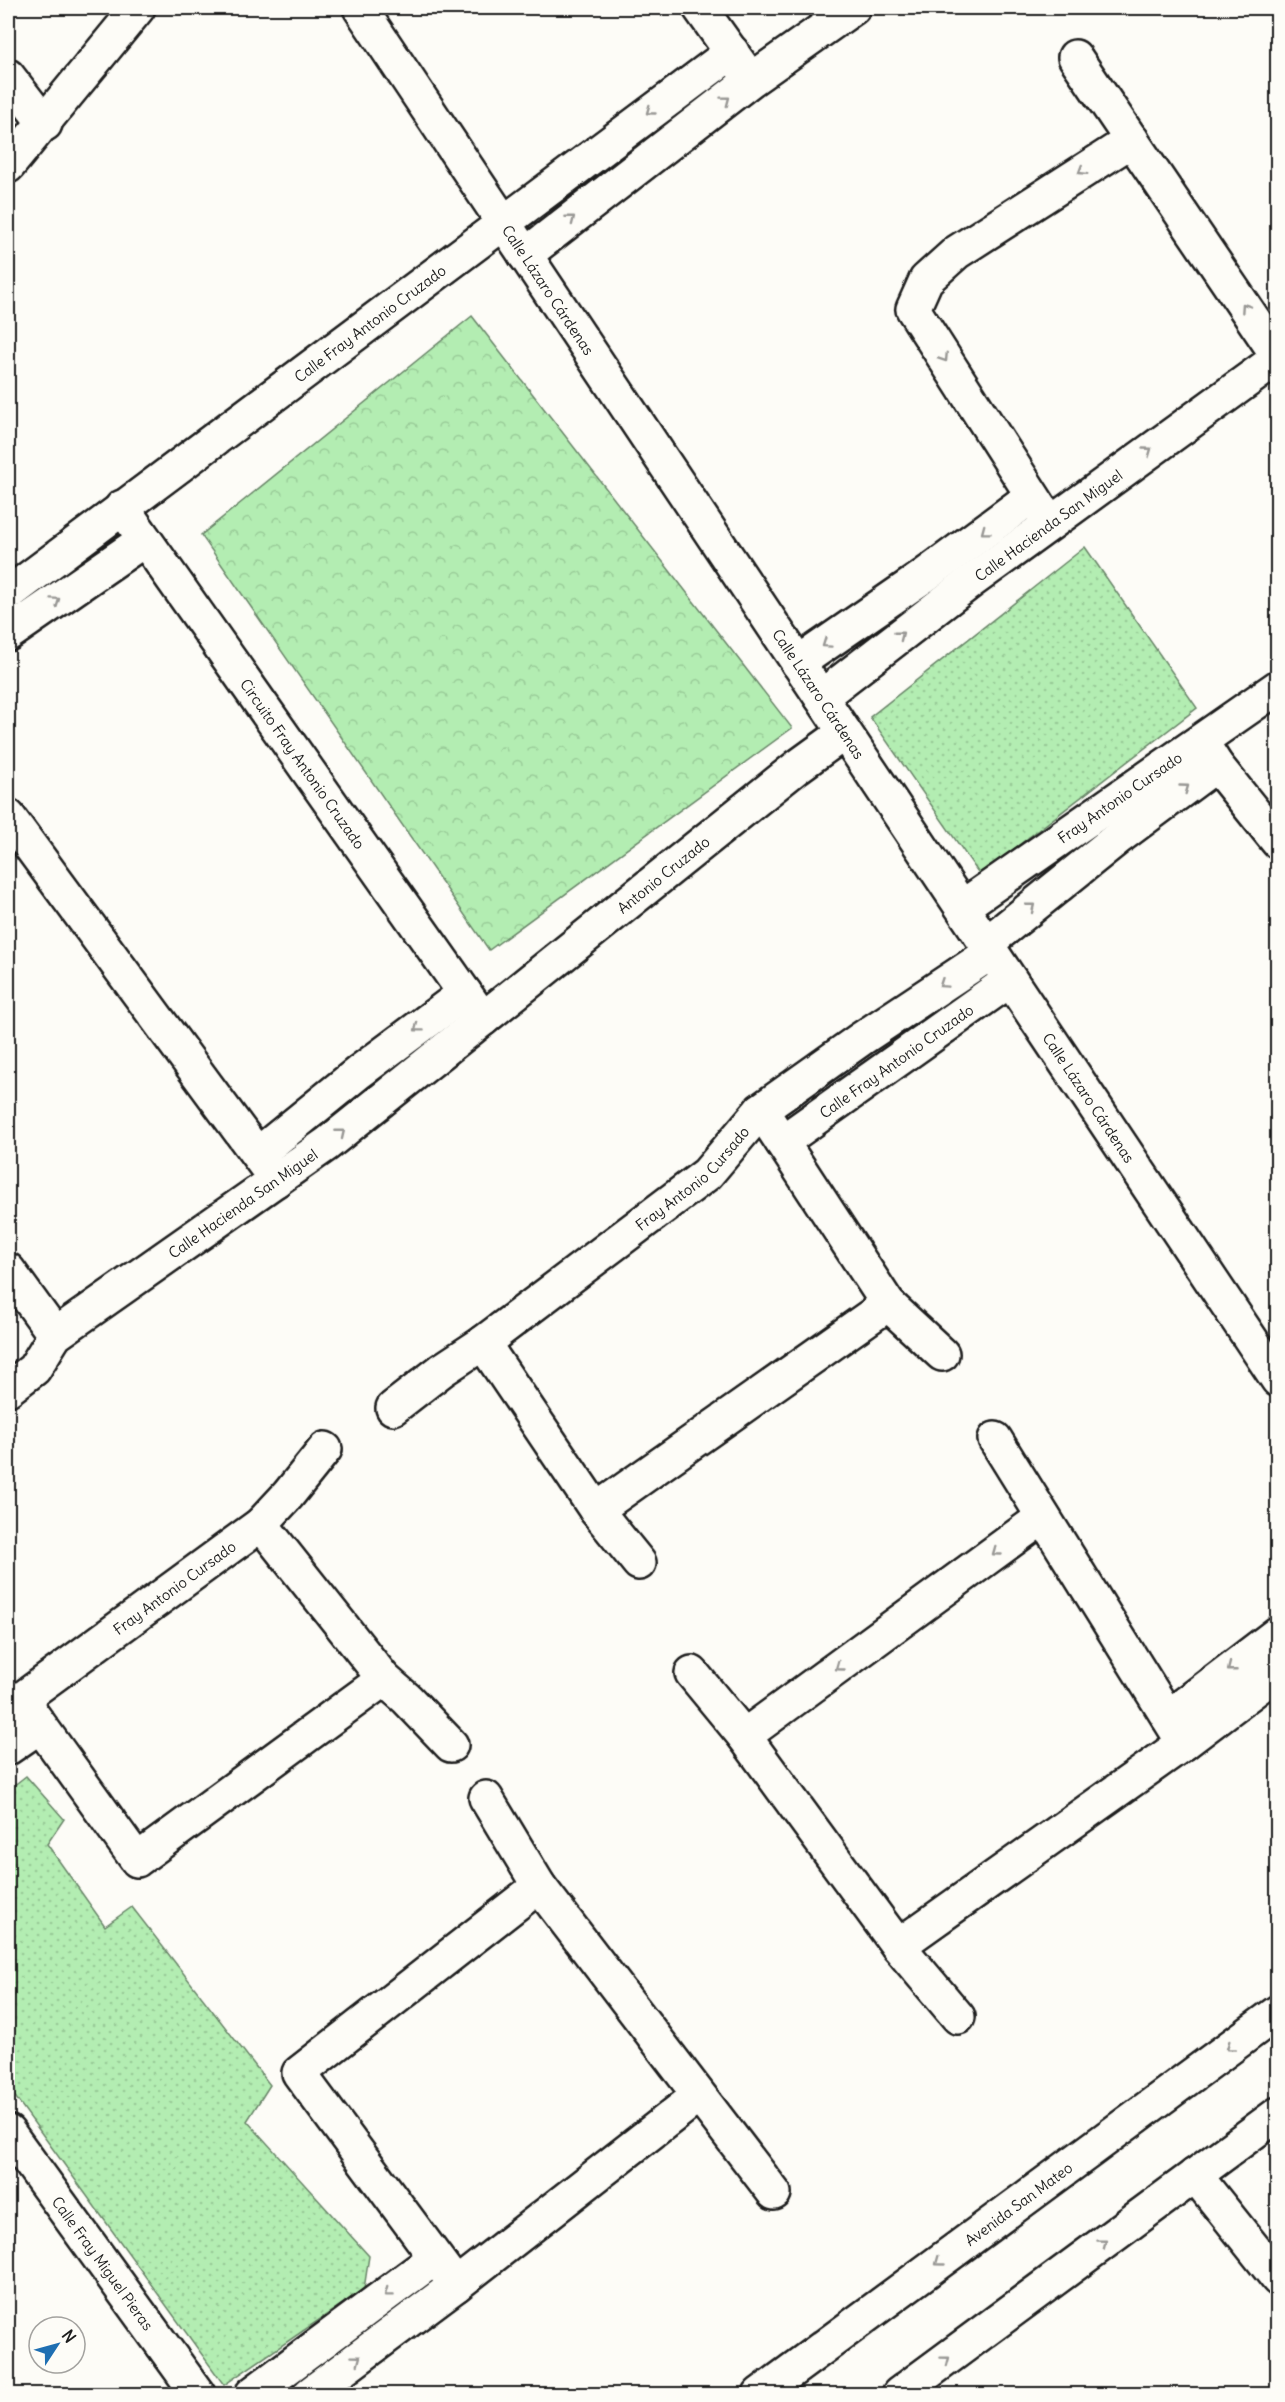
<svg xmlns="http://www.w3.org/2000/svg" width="1285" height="2402" viewBox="0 0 1285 2402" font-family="Delius,sans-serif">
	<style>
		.grass { fill: url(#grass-dots); stroke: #688467; stroke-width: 1.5 }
		.park { fill: url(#park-crowns); stroke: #688467; stroke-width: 1.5 }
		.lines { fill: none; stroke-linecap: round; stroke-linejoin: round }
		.minor-casing { stroke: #1c1c1c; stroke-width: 38 }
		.minor { stroke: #fdfcf7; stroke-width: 33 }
		.oneway { stroke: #989794 }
		.labels { text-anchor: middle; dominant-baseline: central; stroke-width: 5; stroke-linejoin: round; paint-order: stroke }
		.street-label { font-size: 15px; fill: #1c1c1c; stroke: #fdfcf7 }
	</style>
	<defs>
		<pattern id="grass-dots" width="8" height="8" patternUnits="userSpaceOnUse" patternTransform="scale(1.5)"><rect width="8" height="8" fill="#b3edb2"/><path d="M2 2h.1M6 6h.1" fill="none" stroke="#99cb98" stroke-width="1.8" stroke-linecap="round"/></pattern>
		<pattern id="park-crowns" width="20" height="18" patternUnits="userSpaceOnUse" patternTransform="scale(1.5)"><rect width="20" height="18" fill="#b3edb2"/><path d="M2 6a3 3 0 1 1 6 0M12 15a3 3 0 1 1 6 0" fill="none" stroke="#99cb98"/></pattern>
	</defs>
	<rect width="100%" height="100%" fill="#fdfcf7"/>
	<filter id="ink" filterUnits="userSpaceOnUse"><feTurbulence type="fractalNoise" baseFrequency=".0167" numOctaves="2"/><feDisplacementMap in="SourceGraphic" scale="12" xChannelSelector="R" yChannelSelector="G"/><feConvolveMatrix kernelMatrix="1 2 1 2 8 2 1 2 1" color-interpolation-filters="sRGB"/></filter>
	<g filter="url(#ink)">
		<path class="grass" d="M1085 547 1197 708 980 875 870 717Z
			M26 1776 64 1819 47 1844 105 1926 132 1907 270 2085 247 2121 369 2256 364 2289 224 2385 8 2087V1790Z"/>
		<path class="park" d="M472 316 792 728 489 950 201 535Z"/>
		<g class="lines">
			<g class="minor-casing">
				<g id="minor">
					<path id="s1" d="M360 8 1278 1380"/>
					<path d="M700 8 744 70"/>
					<path d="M1075 57 1278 356"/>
					<path d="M8 76 45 124"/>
					<path d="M8 166 138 8"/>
					<path d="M525 255 751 80 853 8"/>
					<path id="s2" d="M122 507 483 1019"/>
					<path d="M1050 523 913 309 926 280 957 252 1132 140"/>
					<path id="s3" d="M8 594 732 52"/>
					<path d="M8 634 144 540"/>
					<path d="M798 663 924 576 1032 496"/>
					<path id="s4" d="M821 697 970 582 1278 358"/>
					<path d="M1204 746 1216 765 1278 842"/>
					<path d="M8 816 276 1180"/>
					<path id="s5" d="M962 907 1278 687"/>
					<path d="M986 944 1119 837 1216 765"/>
					<path d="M761 1110 888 1304 942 1354"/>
					<path id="s6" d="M782 1142 1010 980"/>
					<path d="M258 1154 359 1072 465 993"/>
					<path d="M8 1270 55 1335"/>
					<path d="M483 1343 596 1510 639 1563"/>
					<path id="s7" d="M8 1389 34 1369 55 1335 327 1144 797 767 844 733"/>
					<path id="s8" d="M393 1408 442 1370 483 1343 707 1174 761 1110 861 1039 992 952"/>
					<path d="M995 1439 1184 1743"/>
					<path d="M596 1510 888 1304"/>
					<path d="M261 1524 384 1679 407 1699 451 1745"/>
					<path d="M692 1673 744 1736 898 1946 958 2017"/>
					<path d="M21 1699 137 1860 384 1679"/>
					<path id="s9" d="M8 1709 261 1524 288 1495 325 1449"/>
					<path d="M1168 1717 1278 1633"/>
					<path d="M744 1736 1043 1517"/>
					<path d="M8 1748 40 1726"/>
					<path d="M486 1798 539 1886 774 2193"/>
					<path d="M898 1946 1184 1743 1278 1672"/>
					<path id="s10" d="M8 2132 198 2394"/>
					<path d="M1195 2175 1278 2279"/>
					<path d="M456 2285 299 2073 539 1886"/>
					<path d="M252 2394 435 2258"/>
					<path d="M310 2394 456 2285 698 2096"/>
					<path id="s11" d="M760 2394 1278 2012"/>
					<path d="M899 2394 1278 2114"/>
				</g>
			</g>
			<use href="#minor" class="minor"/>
		</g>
		<defs><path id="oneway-chevron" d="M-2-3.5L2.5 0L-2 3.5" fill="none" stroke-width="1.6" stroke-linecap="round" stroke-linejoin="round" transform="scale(1.5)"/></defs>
		<g class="oneway">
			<use href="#oneway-chevron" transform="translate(726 100) rotate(-37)"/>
			<use href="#oneway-chevron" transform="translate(650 111) rotate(144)"/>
			<use href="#oneway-chevron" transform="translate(1082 171) rotate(148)"/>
			<use href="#oneway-chevron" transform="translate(571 219) rotate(-38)"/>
			<use href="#oneway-chevron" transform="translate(1245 307) rotate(-124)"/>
			<use href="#oneway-chevron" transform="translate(944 358) rotate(57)"/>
			<use href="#oneway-chevron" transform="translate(1148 451) rotate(-36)"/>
			<use href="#oneway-chevron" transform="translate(985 531) rotate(143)"/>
			<use href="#oneway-chevron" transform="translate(56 601) rotate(-35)"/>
			<use href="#oneway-chevron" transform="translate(900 635) rotate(-38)"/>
			<use href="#oneway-chevron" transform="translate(826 644) rotate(145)"/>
			<use href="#oneway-chevron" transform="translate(1185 788) rotate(-36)"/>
			<use href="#oneway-chevron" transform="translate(1031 907) rotate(-39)"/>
			<use href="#oneway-chevron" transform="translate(943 984) rotate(146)"/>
			<use href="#oneway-chevron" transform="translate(418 1028) rotate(143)"/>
			<use href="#oneway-chevron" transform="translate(341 1133) rotate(-39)"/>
			<use href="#oneway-chevron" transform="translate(996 1552) rotate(144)"/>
			<use href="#oneway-chevron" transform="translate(839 1667) rotate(144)"/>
			<use href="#oneway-chevron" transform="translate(1231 1668) rotate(142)"/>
			<use href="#oneway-chevron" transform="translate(1230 2047) rotate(144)"/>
			<use href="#oneway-chevron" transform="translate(1103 2243) rotate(-37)"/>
			<use href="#oneway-chevron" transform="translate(939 2262) rotate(144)"/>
			<use href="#oneway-chevron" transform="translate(388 2293) rotate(143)"/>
			<use href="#oneway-chevron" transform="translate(357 2359) rotate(-37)"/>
			<use href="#oneway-chevron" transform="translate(946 2360) rotate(-37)"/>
		</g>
	</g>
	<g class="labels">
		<g class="street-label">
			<text stroke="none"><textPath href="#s1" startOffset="339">Calle Lázaro Cárdenas</textPath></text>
			<text stroke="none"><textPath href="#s3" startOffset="452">Calle Fray Antonio Cruzado</textPath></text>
			<text stroke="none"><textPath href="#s4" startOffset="285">Calle Hacienda San Miguel</textPath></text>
			<text stroke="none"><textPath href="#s1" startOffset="825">Calle Lázaro Cárdenas</textPath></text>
			<text stroke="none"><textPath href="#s2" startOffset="314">Circuito Fray Antonio Cruzado</textPath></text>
			<text stroke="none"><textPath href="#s5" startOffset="192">Fray Antonio Cursado</textPath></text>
			<text stroke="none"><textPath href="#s7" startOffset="836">Antonio Cruzado</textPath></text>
			<text stroke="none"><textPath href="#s6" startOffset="140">Calle Fray Antonio Cruzado</textPath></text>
			<text stroke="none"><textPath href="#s1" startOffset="1311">Calle Lázaro Cárdenas</textPath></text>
			<text stroke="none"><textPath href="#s8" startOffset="378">Fray Antonio Cursado</textPath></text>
			<text stroke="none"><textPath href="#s7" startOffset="302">Calle Hacienda San Miguel</textPath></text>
			<text stroke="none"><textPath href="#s9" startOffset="206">Fray Antonio Cursado</textPath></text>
			<text stroke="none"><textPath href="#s11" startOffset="321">Avenida San Mateo</textPath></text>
			<text stroke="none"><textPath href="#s10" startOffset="162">Calle Fray Miguel Pieras</textPath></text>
		</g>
	</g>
	<rect width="1285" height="2402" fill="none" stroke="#fdfcf7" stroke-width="30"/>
	<rect x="15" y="15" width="1255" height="2372" fill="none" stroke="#1c1c1c" stroke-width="2" filter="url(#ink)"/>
	<g transform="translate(57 2345) rotate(54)"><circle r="28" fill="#fdfcf7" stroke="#a3a29f" stroke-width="1.5"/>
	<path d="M0-4.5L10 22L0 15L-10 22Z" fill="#1f6fb2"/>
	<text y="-9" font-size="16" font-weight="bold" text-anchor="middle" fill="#1c1c1c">N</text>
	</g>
</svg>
